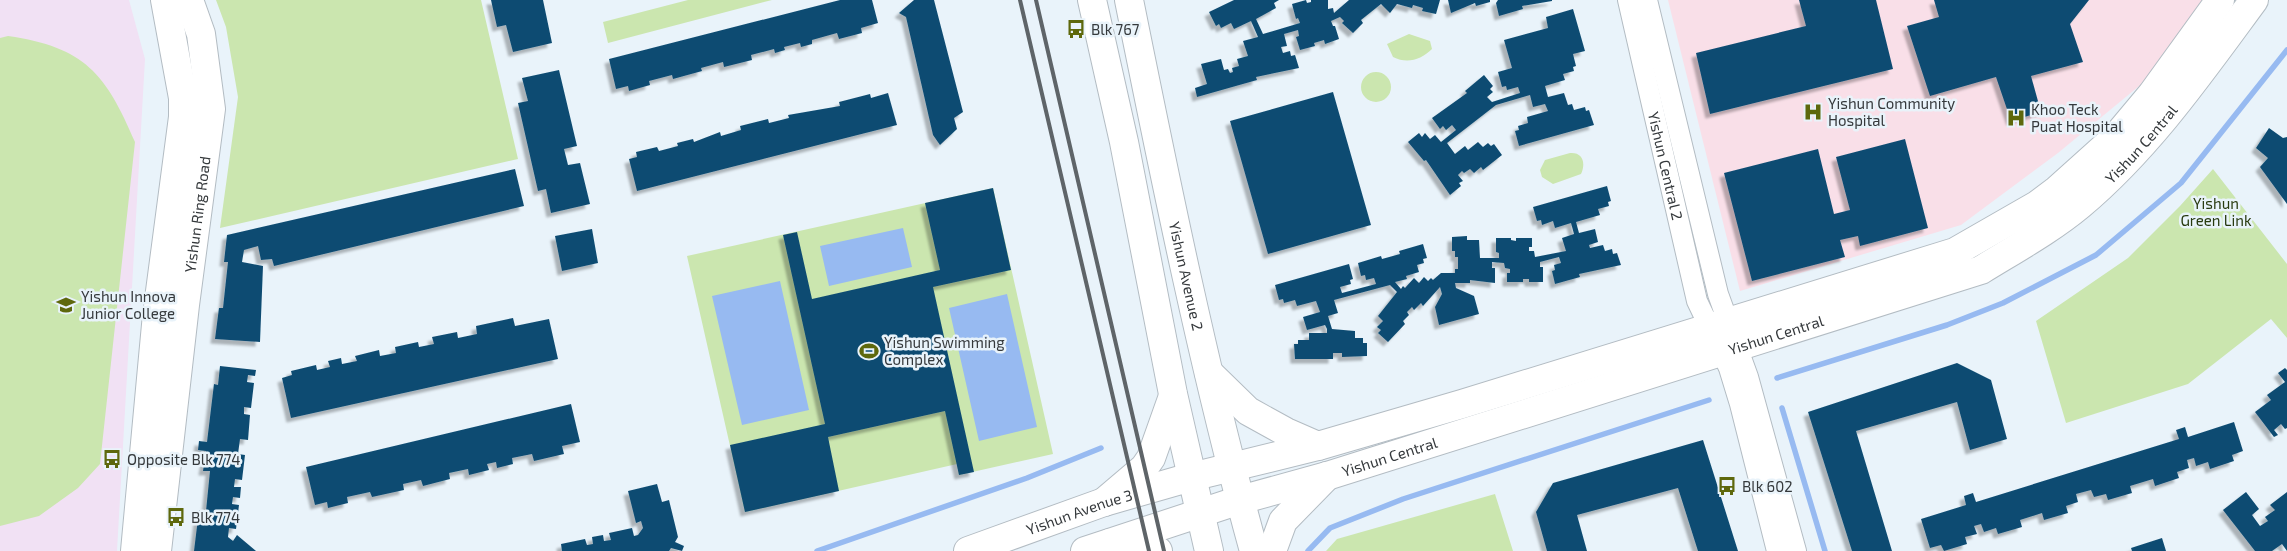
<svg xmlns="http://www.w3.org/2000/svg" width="2287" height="551" viewBox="0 0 2287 551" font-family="'Exo 2',sans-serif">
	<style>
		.education { fill: #f1e1f4 }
		.medical { fill: #f9dfe8 }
		.green { fill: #cbe6af }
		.water { fill: #97baf1 }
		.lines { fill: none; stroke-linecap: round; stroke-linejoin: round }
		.stream { stroke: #97baf1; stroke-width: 5.5 }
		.building { fill: #0e4c72; filter: url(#shadow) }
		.street-casing { stroke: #b3bcc3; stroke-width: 22 }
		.secondary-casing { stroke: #b3bcc3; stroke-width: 30 }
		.primary-casing { stroke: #b3bcc3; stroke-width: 30 }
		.street { stroke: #fff; stroke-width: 20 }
		.secondary { stroke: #fff; stroke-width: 28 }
		.primary { stroke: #fff; stroke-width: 28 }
		.rail { stroke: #5e6468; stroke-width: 4 }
		.labels { text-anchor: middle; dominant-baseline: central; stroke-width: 5; stroke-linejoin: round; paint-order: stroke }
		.poi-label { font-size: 15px; fill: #35393c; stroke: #e9f3fa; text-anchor: start }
		.street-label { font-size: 15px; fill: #35393c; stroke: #e9f3fa }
		.park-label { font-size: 15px; fill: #283a0f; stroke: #e9f3fa }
	</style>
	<defs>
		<filter id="shadow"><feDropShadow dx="-4.5" dy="4.5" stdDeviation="1" flood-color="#0004"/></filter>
	</defs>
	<rect width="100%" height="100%" fill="#e9f3fa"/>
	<path class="education" d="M0 0H129L145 59 117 551H0Z"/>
	<path class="medical" d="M1668 0H2205L2144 82 2058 153 1961 225 1740 291Z"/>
	<path class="green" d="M216 0H481L518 159 220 228 238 97 226 27Z
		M688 0H772L608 43 603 22Z
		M1409 34 1430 41 1432 49C1421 60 1407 64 1393 57L1387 44Z
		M8 36C85 47 106 74 135 142L100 464 78 488 39 516 0 526V38Z
		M1361 87a15 15 0 1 1 30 0a15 15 0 1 1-30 0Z
		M1570 153C1583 152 1586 163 1581 174L1553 184 1542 177 1540 170 1545 160Z
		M2213 169 2287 264V338L2271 319 2188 384 2066 423 2036 321 2128 258 2180 206Z
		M993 188 1053 454 959 475 957 464 745 512 687 256Z
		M1495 494 1513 551H1326L1337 539Z"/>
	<path class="water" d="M903 228 912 267 829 286 820 246Z
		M780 281 809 410 742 425 712 296Z
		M1007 294 1037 427 979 441 949 308Z"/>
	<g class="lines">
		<path class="stream" d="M1777 378 1947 325 2003 303 2096 255 2181 183 2287 50
			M1782 408 1825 551
			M817 551 1027 478 1101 448
			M1308 551 1330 528 1403 499 1709 400"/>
	</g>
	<path class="building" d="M491 0H543L552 43 513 52 506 25 497 27Z
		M840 0H872L878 23 861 28 862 33 839 39 837 33 812 40V44L801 47 800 43 784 47 785 50 775 53 774 49 751 55 752 60 724 67 723 62 701 68 702 71 673 79 672 75 649 81 650 85 629 91 628 86 616 89 609 59Z
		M914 0H934L963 112 954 118 957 129 940 145 933 135 906 17 899 13Z
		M1234 0H1279L1274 3 1276 8 1256 19 1263 34 1300 23 1298 18 1296 19 1292 4 1306 0 1307 3 1311 2V0H1328V9L1333 8 1334 13 1349 0H1440L1436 14 1422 11 1423 8 1413 5 1412 8 1397 4 1390 13 1381 4 1361 20 1363 23 1353 33 1342 23 1344 21 1340 17 1331 21 1333 26H1335L1339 39 1325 44 1324 40 1314 43 1315 46 1300 50 1296 37 1299 36 1298 30 1284 34 1287 46 1281 47 1283 53 1290 51 1291 56 1295 55 1299 68 1256 77 1257 80 1197 97 1195 88 1207 84 1201 64 1221 59 1224 70 1228 69 1230 73 1233 72 1232 68 1239 66 1237 59 1248 56 1243 41 1258 37 1251 21 1234 29 1231 23 1221 28 1219 24 1216 26 1209 12Z
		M1448 0H1490V2L1476 6 1475 3 1451 13Z
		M1498 0H1552V1L1522 6 1523 9 1499 16 1496 3Z
		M1799 0H1876L1893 69 1710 114 1696 53 1806 26Z
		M1934 0H2089L2070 24 2083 62 2031 76 2041 112 2011 121 1996 77 1930 96 1907 26 1939 17Z
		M1573 9 1585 51 1573 54 1576 66 1573 67 1574 71 1563 74 1565 80 1545 86 1548 97 1564 93 1568 105 1572 104 1574 110 1585 107 1586 111 1589 110 1594 125 1519 146 1515 131 1519 130 1518 126 1528 123 1527 117 1548 111 1545 104 1533 107 1530 95 1496 105 1447 143 1455 154 1465 146 1468 150 1478 142 1483 147 1488 143 1491 146 1494 144 1502 155 1483 170 1481 167 1474 173 1470 169 1464 173 1462 171 1458 175 1463 181 1459 183 1461 186 1450 195 1426 160 1424 161 1408 142 1419 133 1422 137 1425 133 1430 139 1435 135 1441 142 1456 130 1452 125 1446 130 1443 126 1440 129 1432 118 1467 93 1465 91 1484 75 1493 86 1490 89 1493 92 1487 97 1492 102 1520 93 1518 87 1507 90 1506 86 1502 87 1498 72 1512 68 1504 40 1548 28 1546 17Z
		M559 70 577 146 564 149 568 165 580 163 590 204 551 213 546 189 538 191 518 103 528 101 522 78Z
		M1333 92 1371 225 1268 254 1230 121Z
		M888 93 897 125 637 191 629 159 637 157 636 152 657 147 659 151 678 146 677 143 693 139 694 142 720 132 721 136 741 130 740 126 768 119 769 123 789 118 788 115 840 106 839 102 870 94 871 98Z
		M2269 128 2283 138 2287 137V204L2260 167 2268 158 2256 148Z
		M1905 139 1928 228 1860 246 1858 236 1840 240 1845 257 1752 281 1724 173 1818 149 1834 214 1850 210 1836 157Z
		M515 169 524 206 274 266 272 259 261 260 258 246 244 250 242 262 263 266 260 342 215 339 219 308H223L228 262H224L227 235Z
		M1607 186 1611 201 1608 202 1609 206 1598 209 1600 215 1576 222 1579 233 1595 229 1598 242 1589 245 1590 248 1603 245 1605 251 1612 249 1613 254 1617 253 1621 265 1579 274 1580 277 1555 284 1552 271 1555 270 1554 265 1561 263 1559 257 1540 262V267H1543V282H1529V279H1523V282H1507V273H1510V269L1505 268 1504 263 1492 262V268H1495V283L1470 280V283H1455L1456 288 1474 296 1479 314 1439 325 1435 307 1442 294 1440 287 1423 306 1421 303 1414 310 1412 307 1407 312 1409 315 1403 321 1405 324 1388 342 1378 333 1381 330 1377 327 1383 321 1378 316 1397 292 1390 285 1334 300 1338 313 1328 316 1332 329 1355 331V338H1363V343H1367V356L1342 357V353H1333V359H1295L1294 344H1298V340H1309V333H1327V329L1325 325 1307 330 1303 317 1320 312 1316 301 1297 306 1295 300 1284 303 1283 299 1279 300 1275 285 1349 264 1353 279 1350 280 1351 284 1340 287 1342 293 1376 284 1374 278 1366 280 1365 275 1361 276 1358 263 1381 256 1382 259 1400 254 1399 251 1423 244 1427 258 1423 259 1424 263 1417 265 1419 272 1406 276 1407 279 1395 282 1401 289 1403 286 1405 288 1414 278 1419 283 1424 277 1428 281 1431 278 1433 280 1441 273H1455V269H1458V257H1455V251H1452V237L1467 236V240H1479L1480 258H1499V253L1496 252V238H1511V240L1516 241V238H1532V247H1529V251H1534L1535 257 1566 251 1562 238 1574 234 1571 223 1555 228 1553 221 1542 225 1541 220 1537 221 1533 207Z
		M993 188 1011 270 933 287 974 472 959 475 945 411 828 437 839 491 745 512 730 445 825 424 783 235 797 232 812 299 940 270 925 203Z
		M592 229 598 263 562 271 555 236Z
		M513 318 515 326 549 319 558 359 291 418 282 378 292 375 291 371 316 365 317 370 330 367 328 361 341 358 342 364 357 361 355 356 379 350 380 356 396 353 395 347 418 342 419 347 434 344 432 337 457 332 458 338 477 334 476 326Z
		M1957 363 1991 380 2007 439 1970 450 1957 402 1856 431 1892 551H1852L1808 412Z
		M220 366 256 370 255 376 248 375 247 382 254 383 251 408 244 407V414L250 415 248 440 240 439 238 454 245 455 242 480 235 479 234 487H241L240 498 233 497 232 504 239 505 236 529 229 528 228 537 233 541 237 535 256 551H194L199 510 206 511 210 471H203L206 451 198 450 199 441 207 442 214 384 218 385Z
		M2285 368 2287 370V428L2285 429 2281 424 2274 430 2278 435 2274 437 2255 412 2271 400 2267 395 2285 382 2278 373Z
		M571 404 580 442 562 446 564 454 534 461 532 454 512 458 513 464 497 468 496 462 487 464 489 470 469 475 468 469 449 473 450 479 423 486 421 480 403 484 404 490 372 497 370 492 347 497 348 503 328 508 327 502 315 505 306 467Z
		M2234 422 2243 451 2232 455 2234 461 2210 469 2208 462 2196 466 2194 458 2187 460 2189 468 2177 472 2179 478 2155 486 2153 479 2130 486 2132 493 2108 500 2106 494 2094 497 2091 490 2076 494 2078 502 2066 506 2068 513 2044 520 2042 513 2020 520 2022 527 1998 534 1996 528 1984 532 1981 524 1974 526 1977 534 1965 537 1967 544 1944 551 1941 545 1930 548 1921 519 1966 505 1964 496 1973 493 1976 502 2179 439 2176 430 2185 427 2188 437Z
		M1703 440 1738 551H1698L1678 488 1577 515 1587 551H1547L1536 512 1553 483Z
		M657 484 662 502 669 500 678 537 675 542 684 546 682 551 671 548 669 551H562L561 544 585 539 587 545 593 544 592 537 603 535 604 541 611 540 609 533 632 528 634 536 638 535 643 528 641 521 636 523 628 491Z
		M2246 492 2259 509 2252 515 2260 526 2268 521 2265 517 2275 510 2270 505 2287 492V551L2282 544 2272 551H2255L2223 510Z
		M2162 538 2166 551H2132L2131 548Z"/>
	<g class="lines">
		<g class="street-casing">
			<g id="street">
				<path id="s1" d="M1628 0 1697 301 1729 368 1740 404 1777 551"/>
				<path d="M1647 0 1718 294 1748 377 1796 551"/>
			</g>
		</g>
		<g class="secondary-casing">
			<g id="secondary">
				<path d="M135 551 157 314 183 117V98L165 0"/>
				<path id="s2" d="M157 551 185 305 211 109 201 34 189 0"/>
				<path id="s3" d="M968 551 1104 502 1191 477 1318 446 1462 404 1955 252 2037 205 2057 190 2116 137 2152 94 2220 0"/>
				<path id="s4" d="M1085 551 1240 500 1327 476 1981 270C2015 249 2050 230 2080 205 2149 147 2201 72 2254 0"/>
			</g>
		</g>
		<g class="primary-casing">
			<g id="primary">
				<path d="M1092 0 1124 142 1173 394 1209 551"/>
				<path id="s5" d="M1129 0C1166 184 1204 370 1254 551"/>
				<path d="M1209 373 1248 411 1286 432 1318 446"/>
				<path d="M1104 502 1144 468 1151 458 1173 396"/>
				<path d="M1110 543 1141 545 1158 551"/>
				<path d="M1272 551 1283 521 1327 476"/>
			</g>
		</g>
		<use href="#street" class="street"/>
		<use href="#secondary" class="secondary"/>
		<use href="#primary" class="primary"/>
		<path class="rail" d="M1020 0 1149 551
			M1036 0 1164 551"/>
	</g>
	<defs>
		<g id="bus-bare" transform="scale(1.5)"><path d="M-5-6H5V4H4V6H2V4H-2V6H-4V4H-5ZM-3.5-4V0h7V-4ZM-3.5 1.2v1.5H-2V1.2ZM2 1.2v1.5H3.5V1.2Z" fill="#5e680c" stroke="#e9f3fa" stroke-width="2.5" paint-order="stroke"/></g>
		<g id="hospital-bare" transform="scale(1.5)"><path d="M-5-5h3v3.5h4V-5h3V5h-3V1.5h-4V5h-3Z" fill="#5e680c" stroke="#e9f3fa" stroke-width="2.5" paint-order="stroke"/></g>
		<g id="university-bare" transform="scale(1.5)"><path d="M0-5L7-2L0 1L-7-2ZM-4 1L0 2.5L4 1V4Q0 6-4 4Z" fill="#5e680c" stroke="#e9f3fa" stroke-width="2.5" paint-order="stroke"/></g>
		<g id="stadium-bare" transform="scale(1.5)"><path d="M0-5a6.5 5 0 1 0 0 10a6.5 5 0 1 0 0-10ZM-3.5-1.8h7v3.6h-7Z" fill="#5e680c" stroke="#e9f3fa" stroke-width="2.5" paint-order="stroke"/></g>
	</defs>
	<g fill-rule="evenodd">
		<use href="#bus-bare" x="1076" y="29"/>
		<use href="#hospital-bare" x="1813" y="112"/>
		<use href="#hospital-bare" x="2016" y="118"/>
		<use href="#university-bare" x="66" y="305"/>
		<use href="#stadium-bare" x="869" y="351"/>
		<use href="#bus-bare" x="112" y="459"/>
		<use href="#bus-bare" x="1727" y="486"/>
		<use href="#bus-bare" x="176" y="517"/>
	</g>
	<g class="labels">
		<g class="poi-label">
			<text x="1091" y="29">Blk 767</text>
			<text x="1828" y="103">Yishun Community<tspan x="1828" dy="17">Hospital</tspan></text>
			<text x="2031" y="109">Khoo Teck<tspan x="2031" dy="17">Puat Hospital</tspan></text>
			<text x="81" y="296">Yishun Innova<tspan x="81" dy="17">Junior College</tspan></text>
			<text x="884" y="342">Yishun Swimming<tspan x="884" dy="17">Complex</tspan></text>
			<text x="127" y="459">Opposite Blk 774</text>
			<text x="1742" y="486">Blk 602</text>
			<text x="191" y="517">Blk 774</text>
		</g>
		<g class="street-label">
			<text stroke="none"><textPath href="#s4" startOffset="1144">Yishun Central</textPath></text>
			<text stroke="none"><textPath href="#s1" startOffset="170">Yishun Central 2</textPath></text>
			<text stroke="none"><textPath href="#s2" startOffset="339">Yishun Ring Road</textPath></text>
			<text stroke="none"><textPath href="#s5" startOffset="282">Yishun Avenue 2</textPath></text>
			<text stroke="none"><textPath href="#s4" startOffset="724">Yishun Central</textPath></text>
			<text stroke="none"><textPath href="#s4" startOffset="319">Yishun Central</textPath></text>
			<text stroke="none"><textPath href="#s3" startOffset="118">Yishun Avenue 3</textPath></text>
		</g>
		<g class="park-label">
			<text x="2216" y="203">Yishun<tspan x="2216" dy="17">Green Link</tspan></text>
		</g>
	</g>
</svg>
